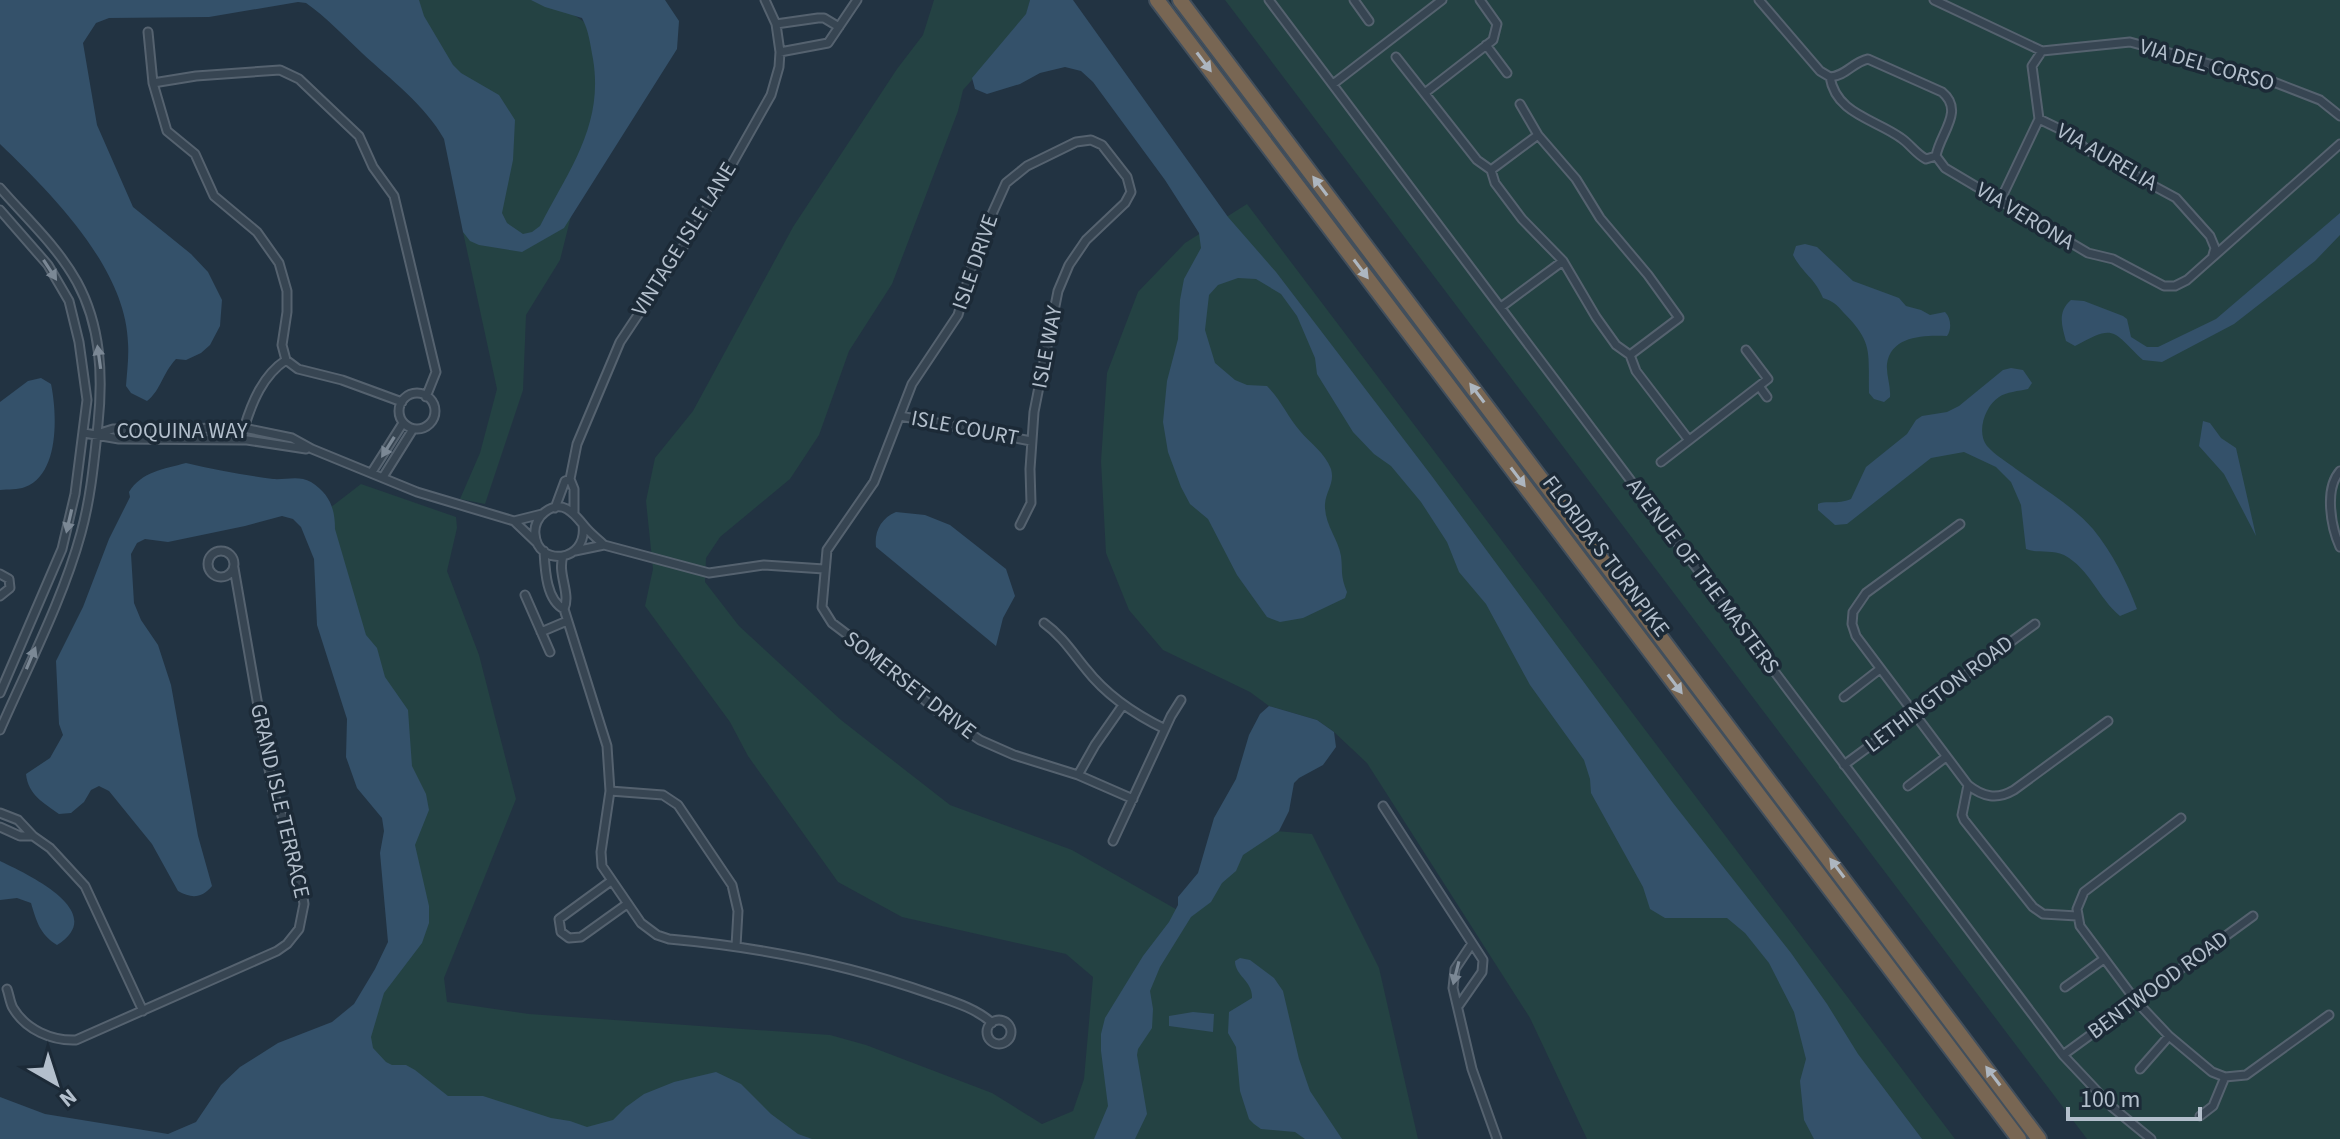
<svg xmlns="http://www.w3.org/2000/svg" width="2340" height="1139" viewBox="0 0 2340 1139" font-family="'Source Sans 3',sans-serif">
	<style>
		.green { fill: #244243 }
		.water { fill: #34516a }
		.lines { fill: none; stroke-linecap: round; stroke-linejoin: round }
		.street-casing { stroke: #55626f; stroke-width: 11 }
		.highway-casing { stroke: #424f5c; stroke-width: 18 }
		.street { stroke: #374552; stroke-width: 7 }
		.highway { stroke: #786653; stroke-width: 14 }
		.oneway { fill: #adb6c0 }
		.oneway2 { fill: #7b8895 }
		.labels { text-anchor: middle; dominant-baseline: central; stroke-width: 7; stroke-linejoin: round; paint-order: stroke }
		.street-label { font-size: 22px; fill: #b3bfcc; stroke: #1c2a37 }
	</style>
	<rect width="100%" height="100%" fill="#223342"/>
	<path class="green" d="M393 0H552L596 30 604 98 585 160 560 260 526 315 523 390 485 504 460 499 480 453 497 389 463 232 504 154 470 89Z
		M934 0H1030L1025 20 963 90 958 111 892 284 849 351 819 435 790 479 720 537 706 558 705 582 739 626 841 720 950 805 1072 850 1188 916 1240 852 1276 831 1312 834 1379 968 1418 1139H598L245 1132 359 1028 403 942V870L326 511 361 484 456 517 457 528 447 571 479 655 516 799 444 978 447 1002 529 1014 830 1035 866 1045 992 1093 1042 1124 1073 1111 1084 1079 1093 977 1066 954 902 917 838 882 748 756 730 722 645 606 653 569 646 501 655 458 693 411 793 227 897 69 923 35Z
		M1225 0H2340V1139H2087Z
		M1247 204 1955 1139H1587L1530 1018 1367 763 1334 732 1317 720 1269 706 1250 692 1163 650 1129 610 1106 553 1101 461 1107 373 1138 292 1185 243Z"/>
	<path class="water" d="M0 0H419L424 16 453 65 461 73 499 95 515 120 513 160 502 213 507 223 523 234 532 232 540 226C569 170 604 125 593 59 590 44 589 31 582 18L545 7 531 0H665L679 21 677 49 564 228 522 252 479 245 470 241 463 232 444 139C425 105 390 79 362 53 344 36 326 17 306 3L298 2 209 17 109 18 96 23 83 43 97 125 133 207 191 254 208 272 222 300 220 326 210 345 201 353 186 360 176 359C162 374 161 390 147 401L131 393 126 386C127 372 129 357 128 343 126 268 51 193 0 144Z
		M1030 0H1073L1228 217 1276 272 1431 475 1673 803 1791 953 1827 1004 1858 1054 1922 1139H1814L1804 1120 1800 1081 1806 1059 1794 1012 1769 963 1745 933 1727 918H1665L1650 909 1643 887 1591 793 1590 779 1584 760 1530 685 1486 604 1459 572 1447 542 1421 502 1391 466 1374 454 1353 432 1317 374 1315 358 1297 316 1281 294 1256 279 1238 278 1218 285 1209 295 1205 330 1215 363 1235 380 1247 385 1267 386C1281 400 1288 417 1300 431 1310 443 1325 453 1331 469 1335 483 1326 491 1325 504 1324 524 1338 538 1341 556 1343 573 1340 574 1347 592L1345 598 1303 618 1280 622 1267 617 1237 575 1208 519 1190 504 1181 487 1168 452 1163 422 1167 381 1178 339 1180 300 1184 279 1201 248 1199 233 1165 180 1093 82 1081 71 1065 67 1040 73 1020 84 987 94 975 89 972 78 1026 14Z
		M2340 213V235L2315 261 2234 324 2162 362 2143 360C2112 331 2116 323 2075 346L2066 341C2062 326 2057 312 2071 300L2084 301 2123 316 2127 319 2131 337 2147 347H2158L2216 319Z
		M1805 244 1817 247 1853 281 1899 298 1906 306 1921 310 1930 315 1945 312C1951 318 1952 329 1947 336 1926 335 1891 335 1887 364 1886 375 1891 386 1890 397L1884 402 1874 399 1869 393C1868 352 1874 343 1843 312 1837 305 1833 301 1823 298 1815 278 1803 274 1793 255L1796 246Z
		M2011 368 2023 370 2032 383 2028 389C2019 391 2006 392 1999 397 1985 406 1976 432 1987 446 1995 455 2007 462 2016 469 2042 488 2072 505 2093 529 2112 552 2127 582 2137 609L2120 616C2098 598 2090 569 2064 555 2051 549 2038 554 2026 549L2021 505 2011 482 1996 467 1964 452 1931 458 1847 524 1835 525 1818 510V504C1826 500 1837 505 1851 499L1866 467 1907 434 1916 420 1922 416 1947 412 1959 406 2003 370Z
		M41 378 51 384C57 413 60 474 25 487 18 490 8 489 0 490V402L28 381Z
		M2203 421 2210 423 2221 438 2236 448 2256 536 2224 474 2199 446Z
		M186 463C215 470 244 475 273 479 286 480 299 475 311 482 330 494 335 509 335 529L366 635 377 648 385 677 408 710 412 766 426 794 429 810 415 845 429 906V923L422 943 384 993 371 1037 373 1048 386 1062 392 1065H406L415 1070 448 1096H483L551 1118 570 1121 587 1127 613 1120 626 1107 644 1094 674 1082 716 1072 741 1084 771 1114 798 1134 812 1139H0V1097L45 1114 168 1134 196 1122 221 1085 240 1067 278 1043 332 1022 354 1004 375 969 388 942 380 853 384 831 382 818 357 788 346 757 347 719 317 625 314 559 301 527 293 519 282 516 245 526 168 542 145 539 137 543 131 554 134 603 141 620 158 645 171 685 198 836 212 886C202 898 192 899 178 891L152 844 109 791 99 786 91 790 84 802 71 813 59 814C44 803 28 795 26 774L50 758 63 735 59 724 56 661 83 607 109 539 130 497 129 492C141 472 164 469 186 463Z
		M896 512 925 515 950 525 1006 569 1015 596 1003 618 996 646 876 547C874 532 881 518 896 512Z
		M1269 706 1317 720 1334 732 1336 747 1323 765 1299 778 1294 783 1289 811 1279 831 1243 855 1236 871 1222 883 1211 902 1191 917 1160 967 1150 991 1153 1009 1152 1028 1138 1049 1137 1055 1147 1114 1135 1139H1094L1108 1106 1101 1051V1034L1105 1018 1143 956 1169 922 1178 905V897L1198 873 1214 818 1236 779 1249 735 1260 714Z
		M0 861C27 874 110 912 57 945 40 935 36 920 31 903L17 898 0 900Z
		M1240 958 1250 960 1274 978 1283 991 1299 1059 1310 1091 1342 1139H1305L1295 1132 1261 1129 1254 1124 1249 1119 1240 1091 1236 1047 1228 1033 1229 1012 1252 998C1253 981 1235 976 1235 961Z
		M1193 1012 1214 1014 1213 1032 1169 1026V1016Z"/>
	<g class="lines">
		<g class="street-casing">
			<path id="street" d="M1269 0 2063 1055 2112 1107 2151 1139
				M1354 0 1369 21
				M1759 0 1820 71 1830 77C1836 114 1875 119 1901 138 1910 144 1916 154 1926 159L1936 156
				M1934 0 2042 51 2130 42 2271 81 2320 100 2340 116
				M776 24 818 18H824L839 27
				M148 32 153 83 167 131 195 154 214 196 257 232 279 263 287 291V312L282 345 286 360
				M1486 45 1507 73
				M780 52 828 43 857 0
				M1396 57 1477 160 1491 170 1495 183 1522 219 1563 261 1596 317 1616 345 1630 355 1636 371 1688 439
				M1830 77C1846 76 1853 62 1868 59L1942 92C1965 111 1940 133 1936 156L1945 168 2088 253 2113 259 2164 286H2175L2187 280 2340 144
				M153 83 196 76 280 70 299 79 359 136 373 167 394 196 436 372 426 397
				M1333 84 1442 0
				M1426 92 1493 40 1497 24 1480 0
				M1520 104 1538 135 1576 179 1600 218 1648 275 1679 318 1630 355
				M2039 119 2070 134 2087 150 2130 170 2139 178 2176 198 2210 236 2215 248 2213 255
				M1491 170 1538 135
				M0 188C27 219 57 246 77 282 101 326 103 376 98 424 94 461 91 497 81 533 63 599 28 666 0 730
				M2000 201 2039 119 2032 66 2042 51
				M0 210 48 265 69 301 79 342 87 400 75 494 62 549 0 693
				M1501 307 1563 261
				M286 360 298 369 342 380 402 402
				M1759 386 1767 397
				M399 411a18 18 0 1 1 36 0a18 18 0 1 1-36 0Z
				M900 416 1031 441
				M244 428C252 402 263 375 286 360
				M84 433 119 439 247 440 306 449
				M97 434 113 429 244 428 292 438 312 449 417 492 514 521
				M1661 462 1768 379 1746 350
				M2340 471C2324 489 2331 527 2340 547
				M372 472 403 423
				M383 477 413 429
				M570 479 577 444 620 342 697 226 771 95 779 67 780 52 776 24 765 0
				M555 508 565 481 570 479 574 489V512
				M1960 524 1866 593 1853 612 1852 624 1856 636 1968 785C1983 797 1997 800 2014 790L2108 721
				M1020 525 1031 503 1030 469 1034 412 1058 291 1069 265 1086 240 1125 203 1131 192 1127 177 1102 145 1091 140 1076 142 1027 166 1006 183 978 245 958 315 912 384 874 482 827 550 822 607 832 623 869 651 937 711 980 740 1014 755 1078 775 1133 799
				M536 542 514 521 542 514
				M604 545 709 573 764 565 824 569
				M544 551C545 569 546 600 564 609 571 593 557 574 563 556
				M575 551 604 545C598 539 591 534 586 528 575 515 564 498 545 512 538 517 534 526 535 534 537 567 588 563 583 525
				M208 564a13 13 0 1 1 26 0a13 13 0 1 1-26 0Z
				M0 574 9 579 10 588 0 596
				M525 595 550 652
				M564 609 607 746 610 791 601 852 602 866 641 923 657 935 669 939C759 947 846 964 931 994 951 1001 976 1008 992 1023
				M1044 623C1062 636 1072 652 1086 669 1107 696 1134 714 1165 729
				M541 632 567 621
				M1844 697 1880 669
				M1844 765 2035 624
				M1078 775 1095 745 1123 705
				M1968 785 1962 815 1964 820 2033 907 2043 914 2077 916
				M1908 786 1946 757
				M610 791 663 795 678 805 732 885 738 911 736 946
				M1383 806 1483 960 1482 972 1459 1005
				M0 813 18 820 33 836 50 848 85 886 143 1011
				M2181 818 2084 892 2077 909 2080 926 2136 1001 2169 1036 2212 1072 2225 1077 2246 1075 2329 1015
				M0 827 20 836H33
				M1113 841 1171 716 1181 700
				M611 881 559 919 561 932 569 938 581 937 627 904
				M1471 945 1455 969 1453 988 1472 1069 1497 1139
				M2065 987 2104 959
				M7 989C9 994 10 1003 13 1008 26 1030 52 1041 76 1040L277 951 287 944 299 929 304 904 295 850 273 792 234 568
				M987 1032a12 12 0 1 1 24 0a12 12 0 1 1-24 0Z
				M2063 1055 2253 916
				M2140 1069 2169 1036
				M2200 1116 2213 1106 2225 1077"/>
		</g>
		<g class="highway-casing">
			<path id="highway" d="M1157 0 2019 1139
				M1180 0 2039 1139"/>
		</g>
		<use href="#street" class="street"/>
		<use href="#highway" class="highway"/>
	</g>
	<defs><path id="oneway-solid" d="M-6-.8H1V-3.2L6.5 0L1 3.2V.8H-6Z" transform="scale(2)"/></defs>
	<g class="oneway">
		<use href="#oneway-solid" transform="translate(1204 62) rotate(53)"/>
		<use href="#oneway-solid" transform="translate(1320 186) rotate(-127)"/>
		<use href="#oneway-solid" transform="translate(1361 269) rotate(53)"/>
		<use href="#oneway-solid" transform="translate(1477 393) rotate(-127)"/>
		<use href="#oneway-solid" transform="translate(1518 477) rotate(53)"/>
		<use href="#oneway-solid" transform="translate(1675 684) rotate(53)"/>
		<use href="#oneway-solid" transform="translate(1837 868) rotate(-127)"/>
		<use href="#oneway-solid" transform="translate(1993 1076) rotate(-127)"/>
	</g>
	<g class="oneway2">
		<use href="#oneway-solid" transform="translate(50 270) rotate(57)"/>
		<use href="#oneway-solid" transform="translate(99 357) rotate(-98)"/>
		<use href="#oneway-solid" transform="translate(388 447) rotate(122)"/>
		<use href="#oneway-solid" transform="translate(69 521) rotate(103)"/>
		<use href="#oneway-solid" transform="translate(31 658) rotate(-67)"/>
		<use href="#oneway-solid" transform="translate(1456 973) rotate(104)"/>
	</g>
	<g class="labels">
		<g class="street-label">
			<text transform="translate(2207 65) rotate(16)">VIA DEL CORSO</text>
			<text transform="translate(2107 157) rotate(30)">VIA AURELIA</text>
			<text transform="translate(2025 216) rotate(31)">VIA VERONA</text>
			<text transform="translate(684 239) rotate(-58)">VINTAGE ISLE LANE</text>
			<text transform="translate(975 262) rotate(-71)">ISLE DRIVE</text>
			<text transform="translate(1047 347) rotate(-79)">ISLE WAY</text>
			<text transform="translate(965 428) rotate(11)">ISLE COURT</text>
			<text x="182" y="431">COQUINA WAY</text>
			<text transform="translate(1606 556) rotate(53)">FLORIDA'S TURNPIKE</text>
			<text transform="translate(1703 576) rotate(53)">AVENUE OF THE MASTERS</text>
			<text transform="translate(910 685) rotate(38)">SOMERSET DRIVE</text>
			<text transform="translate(1939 694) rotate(-37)">LETHINGTON ROAD</text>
			<text transform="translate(280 801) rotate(77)">GRAND ISLE TERRACE</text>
			<text transform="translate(2158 985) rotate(-36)">BENTWOOD ROAD</text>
		</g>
	</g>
	<g transform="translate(56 1083) rotate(141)" stroke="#1c2a37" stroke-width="6" paint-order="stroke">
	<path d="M0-6L14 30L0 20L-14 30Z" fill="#b3bfcc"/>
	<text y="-12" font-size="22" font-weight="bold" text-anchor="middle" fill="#b3bfcc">N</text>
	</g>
	<path d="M2068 1107v12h132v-12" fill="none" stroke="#b3bfcc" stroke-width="4"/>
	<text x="2080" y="1107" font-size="24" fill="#b3bfcc" stroke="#1c2a37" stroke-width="6" paint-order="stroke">100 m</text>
</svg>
